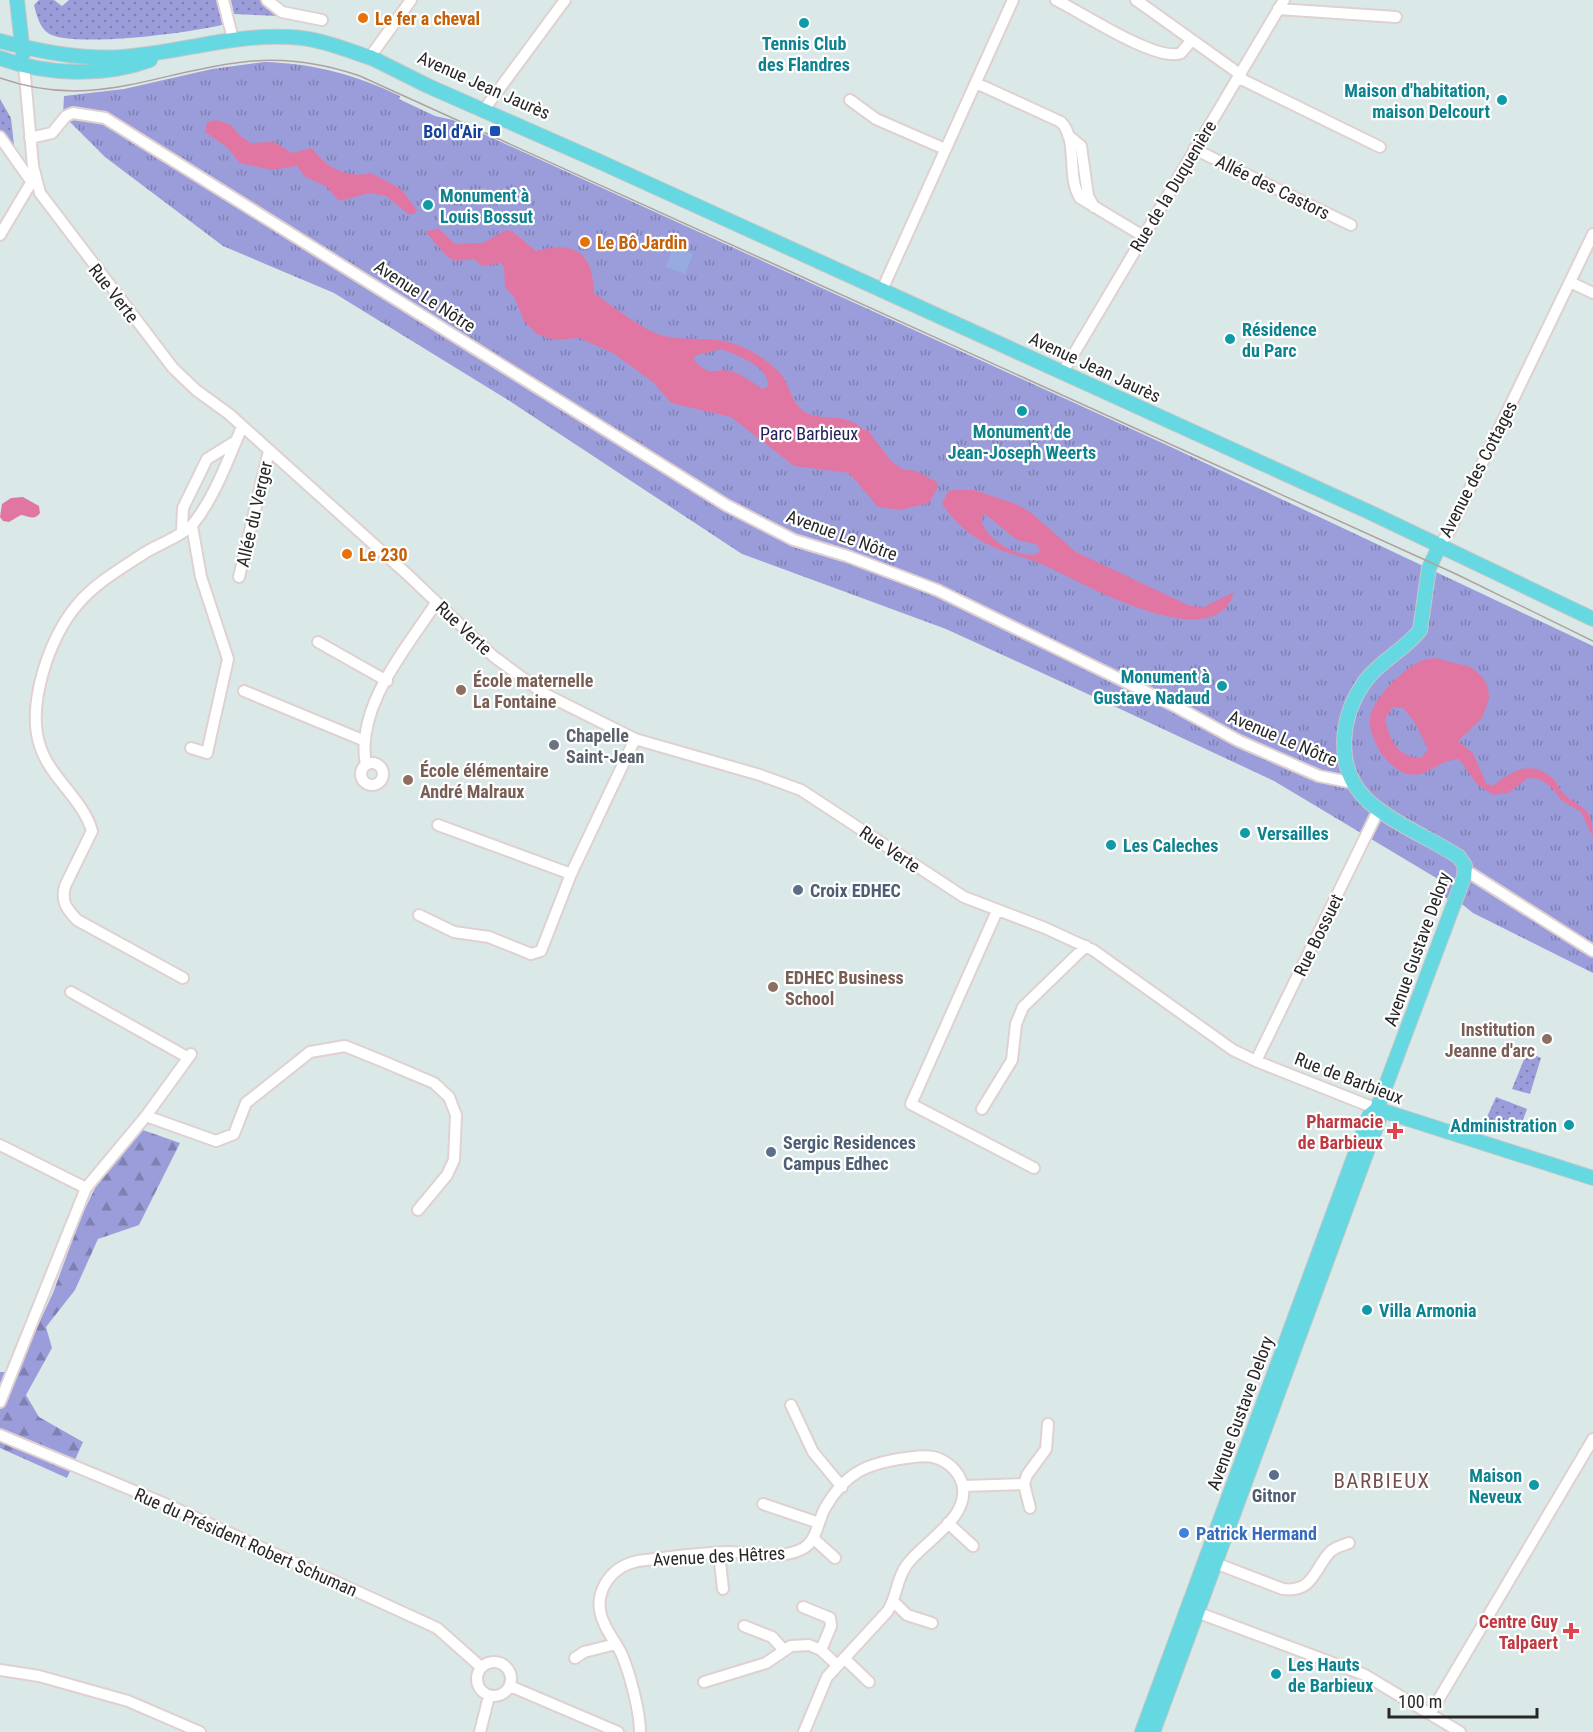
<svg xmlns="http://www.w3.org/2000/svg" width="1593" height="1732" viewBox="0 0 1593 1732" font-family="'Roboto Condensed',sans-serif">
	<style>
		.grass { fill: url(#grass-dots) }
		.forest { fill: url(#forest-firs) }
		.park { fill: url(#park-tufts) }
		.pitch { fill: #97abe1 }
		.water { fill: #e276a3; fill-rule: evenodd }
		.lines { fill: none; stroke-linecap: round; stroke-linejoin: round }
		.minor-casing { stroke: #dfd1d0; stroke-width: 14 }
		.major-casing { stroke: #c7c7c7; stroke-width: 16 }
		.minor { stroke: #fff; stroke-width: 10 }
		.major { stroke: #65d8e2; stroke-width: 14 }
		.tram { stroke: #b0a19e; stroke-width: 1.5 }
		.food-dot { fill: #e8710a; stroke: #fff; stroke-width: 2 }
		.culture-dot { fill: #0f9aa8; stroke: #fff; stroke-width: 2 }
		.transit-dot { fill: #1a4fb4; stroke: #fff; stroke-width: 2 }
		.education-dot { fill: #8d6e63; stroke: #fff; stroke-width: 2 }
		.worship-dot { fill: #6b7280; stroke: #fff; stroke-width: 2 }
		.service-dot { fill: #5c6f8a; stroke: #fff; stroke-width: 2 }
		.health-dot { fill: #e0444e; stroke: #fff; stroke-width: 2 }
		.shop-dot { fill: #3f7fe0; stroke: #fff; stroke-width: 2 }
		.labels { text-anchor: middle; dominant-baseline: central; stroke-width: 4.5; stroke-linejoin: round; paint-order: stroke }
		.food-label { font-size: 18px; font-weight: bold; fill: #c56008; stroke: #fff; text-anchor: start }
		.culture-label { font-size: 18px; font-weight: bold; fill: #0d838f; stroke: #fff; text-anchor: start }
		.street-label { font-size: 18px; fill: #272727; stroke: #fff }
		.transit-label { font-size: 18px; font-weight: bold; fill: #164399; stroke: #fff; text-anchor: end }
		.park-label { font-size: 18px; fill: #26205c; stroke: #fff }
		.education-label { font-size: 18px; font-weight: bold; fill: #785e54; stroke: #fff; text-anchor: start }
		.worship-label { font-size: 18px; font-weight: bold; fill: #5b616d; stroke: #fff; text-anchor: start }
		.service-label { font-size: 18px; font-weight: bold; fill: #4e5e75; stroke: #fff; text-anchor: start }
		.health-label { font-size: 18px; font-weight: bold; fill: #be3a42; stroke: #fff; text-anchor: end }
		.shop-label { font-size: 18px; font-weight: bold; fill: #366cbe; stroke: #fff; text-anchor: start }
		.quarter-label { font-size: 21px; letter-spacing: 1.5px; fill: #73524d; stroke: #fff }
	</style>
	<defs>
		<pattern id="grass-dots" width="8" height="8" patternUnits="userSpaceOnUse" patternTransform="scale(1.5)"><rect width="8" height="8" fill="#9b9ddb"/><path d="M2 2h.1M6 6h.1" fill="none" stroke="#7e80b2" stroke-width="1.8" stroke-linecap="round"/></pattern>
		<pattern id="forest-firs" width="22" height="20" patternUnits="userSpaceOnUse" patternTransform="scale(1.5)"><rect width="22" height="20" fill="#9b9ddb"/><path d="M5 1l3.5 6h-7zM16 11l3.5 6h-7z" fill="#7e80b2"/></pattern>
		<pattern id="park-tufts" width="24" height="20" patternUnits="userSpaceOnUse" patternTransform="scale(1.5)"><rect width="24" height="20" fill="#9b9ddb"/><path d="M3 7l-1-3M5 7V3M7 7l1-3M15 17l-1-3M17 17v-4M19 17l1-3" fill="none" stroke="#7e80b2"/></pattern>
	</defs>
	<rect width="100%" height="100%" fill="#dae9e7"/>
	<path class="grass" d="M39 0H54L62 6 69 0H219L226 24C197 32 70 49 48 33 40 28 36 14 34 5Z
		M231 0H260L279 16 234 14Z
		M0 99 11 118 15 154 0 132Z
		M1527 1052 1541 1058 1530 1094 1512 1089Z
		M1496 1097 1527 1109 1519 1131 1491 1123 1487 1117Z"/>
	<path class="forest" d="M140 1129 180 1143 139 1225 98 1239 75 1290 46 1327 52 1348 26 1395 39 1417 83 1442 67 1478 0 1448V1372H16L53 1293 81 1217 100 1178Z"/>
	<path class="park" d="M264 62C312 63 357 75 400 96L399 99 435 116 453 120 1169 446 1593 646V973L1473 913 1463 905 1439 895 1443 882 1274 781 1116 707 946 629 742 554 508 400 334 293 223 246 105 157 63 115 64 96 124 89 212 69Z"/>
	<path class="pitch" d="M674 246 693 254 685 274 666 267Z"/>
	<path class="water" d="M217 120 231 125 239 135 251 143 274 142 292 153 312 148C325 167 347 179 371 173L401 189 417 210 414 214H408L386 196 369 193 339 201 327 187 304 176 297 166 272 170 240 163 227 147 205 132 207 122Z
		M438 228 455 244 483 243 506 230 512 231 536 251C574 240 593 252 594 293 609 304 646 332 664 336 701 343 720 332 756 354 764 358 778 370 783 377 790 388 793 405 805 412 820 422 846 411 864 430L867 429 891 461 902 469 916 471 937 482 938 487 929 503 900 510 878 507 849 473 794 466 731 417 671 403 654 383 613 353 579 338 554 340 537 334 524 321 514 297 505 287 504 267 501 263 482 266 474 259 455 261 448 257 425 232ZM722 349C739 357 768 365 768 386L763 389C753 383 743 375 733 372 714 366 712 380 693 359L697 355Z
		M954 490H974L1016 504 1030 512 1076 552 1190 606 1204 607 1234 592C1215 660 1081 582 1046 566 1023 556 1001 553 978 539 964 531 951 517 942 504L948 491ZM985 514 1017 540 1036 544 1040 550 1037 554C1018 559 983 538 981 518Z
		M23 497 39 506 40 513C34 521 29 516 21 515L9 522 3 521 0 517 2 504 11 498Z
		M1435 658 1471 667 1483 678 1488 687 1489 699 1482 718 1458 741 1473 753 1486 783 1492 786C1511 773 1528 759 1550 776 1557 781 1559 789 1564 794 1583 811 1593 806 1593 837L1581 812 1561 800 1552 788 1540 779 1528 778 1508 793 1493 795 1477 784 1459 759C1440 758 1428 779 1407 774 1395 770 1385 760 1379 750 1374 740 1369 730 1370 719 1371 700 1404 668 1421 661 1425 659 1431 659 1435 658ZM1393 707 1403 708 1414 721 1428 749 1421 758C1398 757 1389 740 1385 719Z"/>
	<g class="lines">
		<g class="minor-casing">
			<path id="minor" d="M223 0 233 39
				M267 0 282 12 322 20
				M1056 0C1081 12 1157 63 1181 53L1191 41
				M1136 0 1241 75
				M1278 9 1396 17
				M370 57 411 0
				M24 65 33 166 40 193 173 368 196 390 229 414 408 575 493 656 543 693 635 739 760 775 801 790 964 897 1045 928 1093 950 1233 1050 1256 1061 1377 1109
				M1239 78 1380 147
				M976 83 1061 122C1079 141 1066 176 1080 198L1143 236
				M850 100 876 119 945 149
				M483 111 565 0
				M1068 135 1081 146 1088 196 1094 207
				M0 137 31 181
				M30 138 52 133 66 116 73 113 105 118 726 505 794 540 847 556 937 590 1175 706 1239 741 1319 776 1354 783
				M1194 149 1351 225
				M0 235 35 176
				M1570 282 1593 293
				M882 290 1013 0
				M1063 372 1284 0
				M182 531 183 508 207 459 236 441
				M1440 545 1450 530 1593 234
				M239 577 269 451
				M318 642 387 681
				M244 691 365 741
				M191 748 207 753 228 659 201 577 192 526
				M361 774a11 11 0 1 1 22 0a11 11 0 1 1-22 0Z
				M366 765C355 707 406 649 436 603
				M438 825 571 874
				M1465 870 1593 951
				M997 911 911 1104 1034 1168
				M419 915 454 932 489 937 531 954 541 951 571 874 635 739
				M183 978 77 920C66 908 61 902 65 886L92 831C83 799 50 778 40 746 26 705 50 636 77 605 95 583 122 568 146 552 158 545 185 534 193 524 215 497 228 459 242 427
				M71 992 187 1057
				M1256 1061 1379 809
				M982 1109 1012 1060 1016 1024 1023 1007 1086 946
				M146 1116 216 1141 234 1134 246 1103 310 1052 345 1046 382 1061 434 1083 449 1097 456 1115 454 1160 447 1175 418 1210
				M0 1145 86 1188
				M0 1402 86 1188 146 1116 191 1054
				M791 1405 813 1452 842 1487
				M0 1435 168 1505 437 1628 481 1667
				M1024 1484 1030 1508
				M963 1486 1024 1484 1027 1475 1046 1449 1048 1424
				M763 1504 819 1523
				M948 1523 973 1546
				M814 1539 835 1558
				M719 1553 723 1589
				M1215 1563 1283 1589C1314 1593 1314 1568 1331 1551 1336 1547 1343 1545 1349 1543
				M894 1602 907 1615 932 1623
				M803 1607 830 1618 831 1626 821 1650 837 1665
				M1191 1610 1365 1675 1460 1732
				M744 1626 772 1637 783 1649
				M575 1658 584 1652 616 1644
				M844 1658 869 1682
				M477 1679a17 17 0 1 1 34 0a17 17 0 1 1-34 0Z
				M0 1670 39 1676 128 1701 200 1732
				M704 1682 766 1663 791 1646 809 1645 821 1650
				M510 1686 618 1732
				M1430 1714 1593 1439
				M480 1732 489 1696
				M640 1732C640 1712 630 1674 622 1655 617 1644 609 1635 604 1623 591 1595 609 1567 638 1561 668 1557 698 1553 729 1552 753 1552 777 1560 800 1550 817 1543 817 1523 825 1508 845 1473 867 1463 906 1458 914 1457 924 1455 933 1457 946 1460 958 1470 962 1483 972 1518 922 1542 906 1566 896 1580 897 1598 887 1612L827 1677 804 1732"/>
		</g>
		<g class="major-casing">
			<path id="major" d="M17 0 23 54
				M0 41C37 51 83 60 122 57 178 53 232 34 289 37 320 38 347 50 377 60
				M370 57 428 86 596 160 1367 511 1593 619
				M0 58C46 75 104 77 150 60
				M1377 1109 1593 1178
				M1142 1732 1364 1130 1369 1116 1377 1109 1464 877 1465 866 1459 857C1432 839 1388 821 1366 799 1333 766 1341 714 1366 680 1381 660 1406 649 1420 630L1429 568 1440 545
				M1153 1732 1379 1119 1377 1109"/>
		</g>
		<use href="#minor" class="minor"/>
		<use href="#major" class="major"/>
		<path class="tram" d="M0 78C93 111 154 72 243 62 283 57 322 63 360 76L1456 574 1593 641"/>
	</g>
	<g class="food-dot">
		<circle cx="363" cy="18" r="6"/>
		<circle cx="585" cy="242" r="6"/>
		<circle cx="347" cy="554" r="6"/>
	</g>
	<g class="culture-dot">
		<circle cx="804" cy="23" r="6"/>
		<circle cx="1502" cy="100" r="6"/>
		<circle cx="428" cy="205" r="6"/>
		<circle cx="1230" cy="339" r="6"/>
		<circle cx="1022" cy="411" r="6"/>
		<circle cx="1222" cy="686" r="6"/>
		<circle cx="1245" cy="833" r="6"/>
		<circle cx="1111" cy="845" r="6"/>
		<circle cx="1569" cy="1125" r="6"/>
		<circle cx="1367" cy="1310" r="6"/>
		<circle cx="1534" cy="1485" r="6"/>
		<circle cx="1276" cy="1674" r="6"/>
	</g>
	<rect class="transit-dot" x="489" y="125" width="12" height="12" rx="3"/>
	<g class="education-dot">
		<circle cx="461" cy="690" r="6"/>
		<circle cx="408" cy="780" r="6"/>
		<circle cx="773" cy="987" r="6"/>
		<circle cx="1547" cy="1039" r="6"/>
	</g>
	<circle class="worship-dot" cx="554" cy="745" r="6"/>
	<g class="service-dot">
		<circle cx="798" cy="890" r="6"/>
		<circle cx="771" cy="1152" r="6"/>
		<circle cx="1274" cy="1475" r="6"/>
	</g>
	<g class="health-dot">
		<path d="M1392 1122h6v6h6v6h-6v6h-6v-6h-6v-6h6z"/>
		<path d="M1568 1622h6v6h6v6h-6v6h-6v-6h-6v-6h6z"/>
	</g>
	<circle class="shop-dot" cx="1184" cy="1533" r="6"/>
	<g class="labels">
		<g class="food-label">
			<text x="375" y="18">Le fer a cheval</text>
			<text x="597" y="242">Le Bô Jardin</text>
			<text x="359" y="554">Le 230</text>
		</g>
		<g class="culture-label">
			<text x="804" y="43" text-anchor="middle">Tennis Club<tspan x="804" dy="21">des Flandres</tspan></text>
			<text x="1490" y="90" text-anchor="end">Maison d'habitation,<tspan x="1490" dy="21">maison Delcourt</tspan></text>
			<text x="440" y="195">Monument à<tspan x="440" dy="21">Louis Bossut</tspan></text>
			<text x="1242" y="329">Résidence<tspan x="1242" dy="21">du Parc</tspan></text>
			<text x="1022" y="431" text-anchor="middle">Monument de<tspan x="1022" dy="21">Jean-Joseph Weerts</tspan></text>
			<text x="1210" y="676" text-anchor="end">Monument à<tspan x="1210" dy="21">Gustave Nadaud</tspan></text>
			<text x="1257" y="833">Versailles</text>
			<text x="1123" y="845">Les Caleches</text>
			<text x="1557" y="1125" text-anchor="end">Administration</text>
			<text x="1379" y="1310">Villa Armonia</text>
			<text x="1522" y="1475" text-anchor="end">Maison<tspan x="1522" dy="21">Neveux</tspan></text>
			<text x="1288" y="1664">Les Hauts<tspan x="1288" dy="21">de Barbieux</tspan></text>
		</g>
		<g class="street-label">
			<text transform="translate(484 85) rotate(24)">Avenue Jean Jaurès</text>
			<text transform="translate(1173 186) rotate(-59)">Rue de la Duquenière</text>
			<text transform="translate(1273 187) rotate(26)">Allée des Castors</text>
			<text transform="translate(114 293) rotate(52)">Rue Verte</text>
			<text transform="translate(425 296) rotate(33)">Avenue Le Nôtre</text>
			<text transform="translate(1095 367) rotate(25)">Avenue Jean Jaurès</text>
			<text transform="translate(1478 469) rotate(-63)">Avenue des Cottages</text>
			<text transform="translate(254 514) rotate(-77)">Allée du Verger</text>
			<text transform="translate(842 535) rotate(20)">Avenue Le Nôtre</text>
			<text transform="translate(464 628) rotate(43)">Rue Verte</text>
			<text transform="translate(1283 738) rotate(23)">Avenue Le Nôtre</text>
			<text transform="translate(890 849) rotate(34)">Rue Verte</text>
			<text transform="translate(1318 935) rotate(-64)">Rue Bossuet</text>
			<text transform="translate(1417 949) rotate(-70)">Avenue Gustave Delory</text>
			<text transform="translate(1349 1078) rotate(21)">Rue de Barbieux</text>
			<text transform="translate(1240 1413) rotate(-70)">Avenue Gustave Delory</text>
			<text transform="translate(246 1542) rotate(24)">Rue du Président Robert Schuman</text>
			<text transform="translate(719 1556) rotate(-3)">Avenue des Hêtres</text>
		</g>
		<g class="transit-label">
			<text x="483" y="131">Bol d'Air</text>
		</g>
		<g class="park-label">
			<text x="809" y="433">Parc Barbieux</text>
		</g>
		<g class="education-label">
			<text x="473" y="680">École maternelle<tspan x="473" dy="21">La Fontaine</tspan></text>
			<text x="420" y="770">École élémentaire<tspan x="420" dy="21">André Malraux</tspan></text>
			<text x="785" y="977">EDHEC Business<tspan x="785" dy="21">School</tspan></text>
			<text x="1535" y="1029" text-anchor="end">Institution<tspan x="1535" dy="21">Jeanne d'arc</tspan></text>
		</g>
		<g class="worship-label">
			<text x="566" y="735">Chapelle<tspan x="566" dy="21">Saint-Jean</tspan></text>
		</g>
		<g class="service-label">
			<text x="810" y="890">Croix EDHEC</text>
			<text x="783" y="1142">Sergic Residences<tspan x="783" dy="21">Campus Edhec</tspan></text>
			<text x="1274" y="1495" text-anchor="middle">Gitnor</text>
		</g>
		<g class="health-label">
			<text x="1383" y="1121">Pharmacie<tspan x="1383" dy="21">de Barbieux</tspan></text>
			<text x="1558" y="1621">Centre Guy<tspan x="1558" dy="21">Talpaert</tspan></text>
		</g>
		<g class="shop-label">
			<text x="1196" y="1533">Patrick Hermand</text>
		</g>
		<g class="quarter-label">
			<text x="1382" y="1481">BARBIEUX</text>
		</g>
	</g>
	<path d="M1389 1708v9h148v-9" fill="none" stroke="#272727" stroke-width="3"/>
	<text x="1398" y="1708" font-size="18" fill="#272727" stroke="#ffffff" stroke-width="4.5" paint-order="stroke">100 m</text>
</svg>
